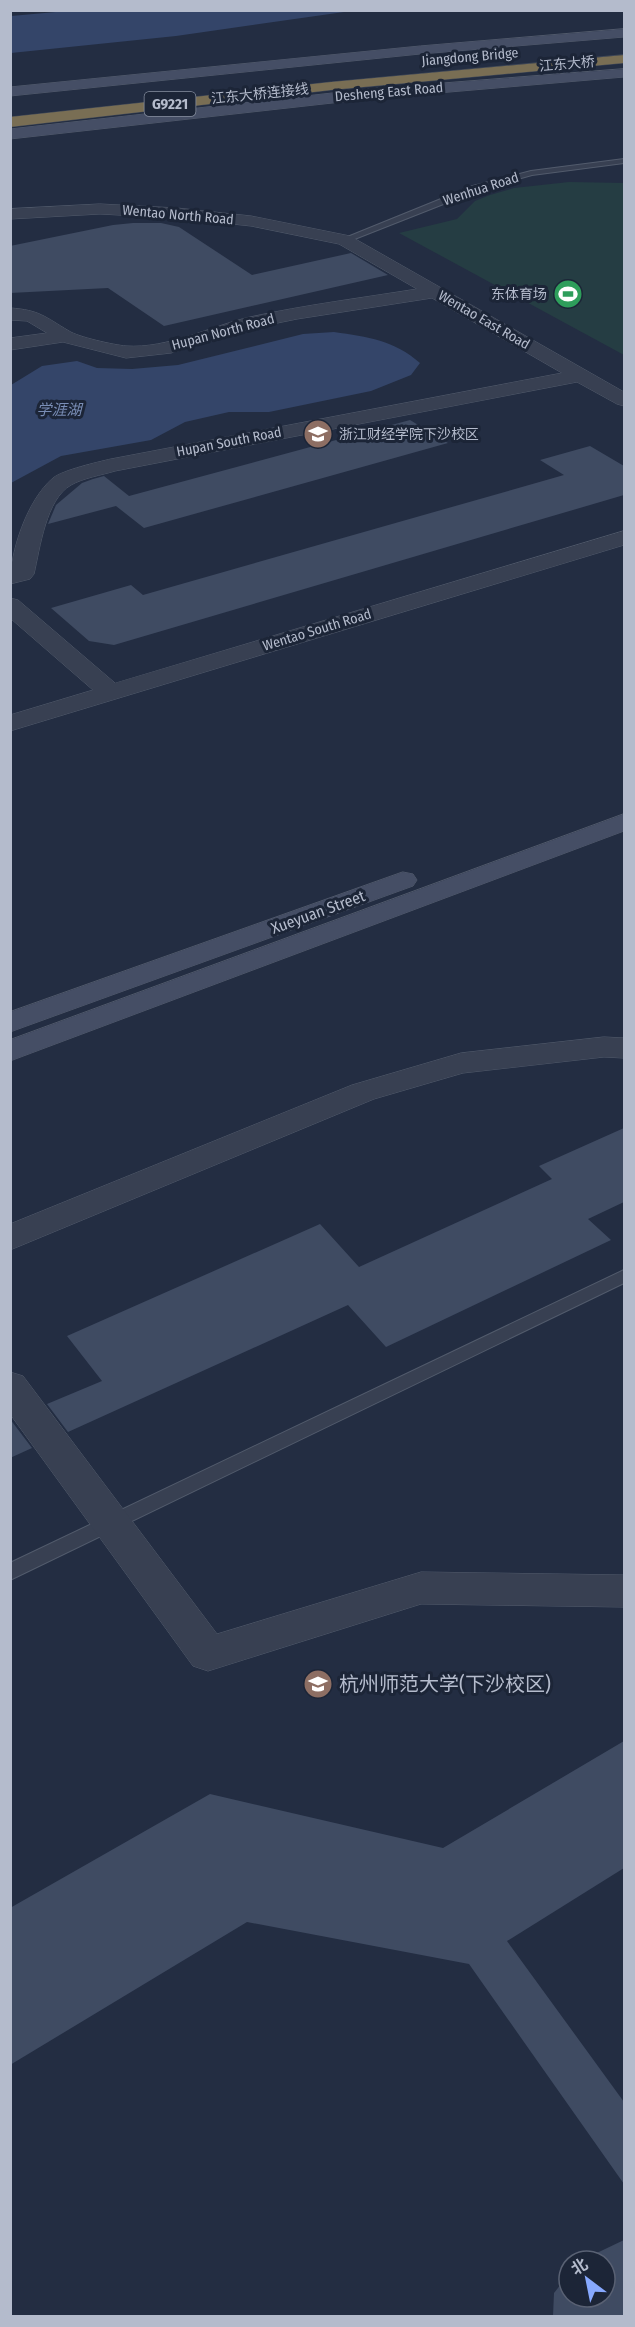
<svg xmlns="http://www.w3.org/2000/svg" width="635" height="2327" viewBox="0 0 635 2327" font-family="'Fira Sans Condensed','Noto Sans SC',sans-serif">
	<style>
		.green { fill: #253d43 }
		.water { fill: #344569 }
		.building { fill: #3f4b62 }
		.lines { fill: none; stroke-linecap: round; stroke-linejoin: round }
		.lane-casing { stroke: #525b6c; stroke-width: 2 }
		.street-casing { stroke: #525b6c; stroke-width: 1 }
		.secondary-casing { stroke: #525b6c; stroke-width: 1 }
		.highway-casing { stroke: #3f4859; stroke-width: 1 }
		.lane { fill: #384052; fill-rule: evenodd }
		.street { fill: #384052; fill-rule: evenodd }
		.secondary { fill: #454e65; fill-rule: evenodd }
		.highway { fill: #796e54; fill-rule: evenodd }
		.labels { text-anchor: middle; dominant-baseline: central; stroke-width: 6; stroke-linejoin: round; paint-order: stroke }
		.far-street-label { font-size: 14px; fill: #b4bbcc; stroke: #1c2537 }
		.far-poi-label { font-size: 14px; fill: #b4bbcc; stroke: #1c2537; text-anchor: end }
		.shield { fill: #1c2537; stroke: #868e9f; stroke-width: 1.5 }
		.shield-label { font-size: 15px; font-weight: bold; fill: #b4bbcc }
		.far-water-label { font-size: 15px; font-style: italic; fill: #7a8eb6; stroke: #1c2537 }
		.street-label { font-size: 16px; fill: #b4bbcc; stroke: #1c2537 }
		.near-poi-label { font-size: 20px; fill: #b4bbcc; stroke: #1c2537; text-anchor: start }
	</style>
	<rect width="100%" height="100%" fill="#232d42"/>
	<path class="green" d="M569 182 624 183V355L399 233 457 219 475 201 490 195 514 188Z"/>
	<path class="water" d="M67 11V10L351 11 176 36 11 53V16Z
		M334 332C368 337 394 340 420 363L411 375 371 391 269 412H229L185 422 151 440 61 456 11 483V385L42 366 77 361 97 368 132 369 178 365 303 334Z"/>
	<path class="building" d="M133 223H161L179 227 252 275 351 253 388 275 164 326 108 288 10 293V246L113 225Z
		M410 420 448 443 144 528 116 506 48 524 56 505 82 483 93 479 104 476 129 496Z
		M590 446 624 466V495L114 645 89 641 51 608 131 585 143 595 564 475 540 460Z
		M624 1128V1202L588 1219 611 1240 386 1347 348 1305 68 1432 47 1404 102 1381 67 1336 320 1224 359 1267 552 1179 539 1166Z
		M10 1419 32 1448 10 1458Z
		M624 1741V1868L507 1941 624 2102V2184L469 1964 247 1922 10 2065V1908L210 1794 443 1848Z
		M624 2240V2316H553L554 2293 569 2274V2297H605V2261H580Z"/>
	<g class="lines">
		<g class="lane-casing">
			<path id="lane" d="M624 159V163L532 175 479 190 347 242 340 240 473 186 531 171Z
				M624 1270V1283L10 1580V1563Z"/>
		</g>
		<g class="street-casing">
			<path id="street" d="M100 204 177 208 251 216 350 236 624 392V406L617 404 577 382 115 471C102 475 83 478 71 485 46 499 40 548 34 574L30 579 10 584C10 552 27 500 53 478 63 470 98 462 111 459L562 373 432 298 297 319 253 328 171 353 126 358 63 342 10 350V338L47 333 27 321 10 320V308C40 310 45 317 69 331 78 337 114 345 126 346 167 349 211 326 250 317 305 305 361 298 417 289L339 244 251 226 177 218 100 214 10 219V209Z
				M624 531V545L10 731V715L93 690 10 618V598L18 600 115 683Z
				M604 1037 624 1038V1058L604 1057 463 1073 374 1099 10 1250V1224L352 1085 461 1053Z
				M10 1372 23 1376 217 1634 421 1572 624 1575V1607L421 1604 208 1671 193 1666 10 1414Z"/>
		</g>
		<g class="secondary-casing">
			<path id="secondary" d="M624 29V37L420 54 10 96V87L420 46Z
				M624 69V77L368 99 10 139V129L368 89Z
				M624 814V831L10 1061V1040Z
				M403 872 413 874 417 880 413 886 10 1032V1012Z"/>
		</g>
		<g class="highway-casing">
			<path id="highway" d="M624 55V63L331 90 10 127V117L331 82Z"/>
		</g>
		<use href="#lane" class="lane"/>
		<use href="#street" class="street"/>
		<use href="#secondary" class="secondary"/>
		<use href="#highway" class="highway"/>
	</g>
	<defs>
		<g id="stadium-disc" transform="scale(1.5)"><circle r="9.5" fill="#2e9e5b" stroke="#1c2537"/><path d="M0-5a6.5 5 0 1 0 0 10a6.5 5 0 1 0 0-10ZM-3.5-1.8h7v3.6h-7Z" fill="#fff"/></g>
		<g id="university-disc" transform="scale(1.5)"><circle r="9.5" fill="#8d6e63" stroke="#1c2537"/><path d="M0-5L7-2L0 1L-7-2ZM-4 1L0 2.5L4 1V4Q0 6-4 4Z" fill="#fff"/></g>
	</defs>
	<g fill-rule="evenodd">
		<use href="#stadium-disc" x="568" y="294"/>
		<use href="#university-disc" x="318" y="434"/>
		<use href="#university-disc" x="318" y="1684"/>
	</g>
	<g class="labels">
		<g class="far-street-label">
			<text transform="translate(470 57) rotate(-5)">Jiangdong Bridge</text>
			<text transform="translate(567 64) rotate(-5)">江东大桥</text>
			<text transform="translate(389 92) rotate(-5)">Desheng East Road</text>
			<text transform="translate(260 94) rotate(-6)">江东大桥连接线</text>
			<text transform="translate(481 189) rotate(-18)">Wenhua Road</text>
			<text transform="translate(178 215) rotate(5)">Wentao North Road</text>
			<text transform="translate(484 320) rotate(30)">Wentao East Road</text>
			<text transform="translate(223 332) rotate(-15)">Hupan North Road</text>
			<text transform="translate(229 442) rotate(-11)">Hupan South Road</text>
			<text transform="translate(317 630) rotate(-17)">Wentao South Road</text>
		</g>
		<g class="far-poi-label">
			<text x="547" y="294">东体育场</text>
			<text x="339" y="434" text-anchor="start">浙江财经学院下沙校区</text>
		</g>
		<rect class="shield" x="144.5" y="92" width="51" height="24" rx="4.5"/>
		<g class="shield-label">
			<text x="170" y="104">G9221</text>
		</g>
		<g class="far-water-label">
			<text x="59" y="410">学涯湖</text>
		</g>
		<g class="street-label">
			<text transform="translate(318 912) rotate(-20)">Xueyuan Street</text>
		</g>
		<g class="near-poi-label">
			<text x="339" y="1684">杭州师范大学(下沙校区)</text>
		</g>
	</g>
	<rect width="635" height="2327" fill="none" stroke="#b4bbcc" stroke-width="24"/>
	<g transform="translate(587 2279) rotate(328)"><circle r="28" fill="#1c2537" stroke="#596173" stroke-width="1.5"/>
	<path d="M0-4.5L10 22L0 15L-10 22Z" fill="#87a9ff"/>
	<text y="-9" font-size="16" font-weight="bold" text-anchor="middle" fill="#b4bbcc">北</text>
	</g>
</svg>
